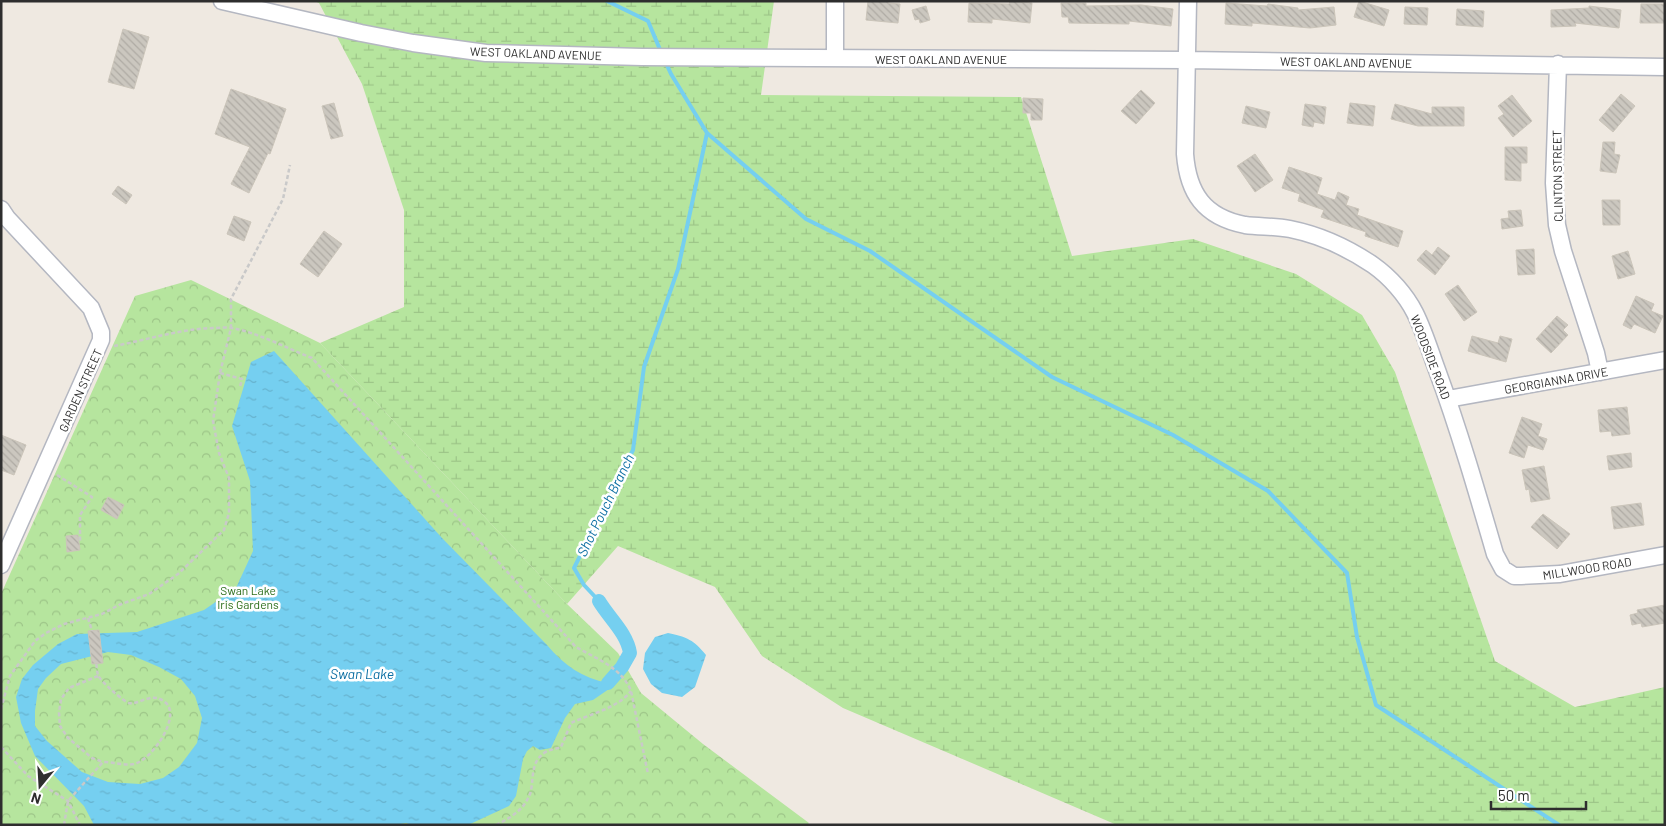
<svg xmlns="http://www.w3.org/2000/svg" width="1666" height="826" viewBox="0 0 1666 826" font-family="Barlow,sans-serif">
	<style>
		.wetland { fill: url(#wetland-marsh) }
		.park { fill: url(#park-crowns) }
		.water { fill: url(#water-ripples); fill-rule: evenodd }
		.lines { fill: none; stroke-linecap: round; stroke-linejoin: round }
		.stream { stroke: #75cff0; stroke-width: 4 }
		.canal { stroke: #75cff0; stroke-width: 14 }
		.building { fill: url(#building-back-hatch); stroke: #cbc5ba }
		.minor-casing { stroke: #b4b7c1; stroke-width: 19 }
		.path { stroke: #c9c9c9; stroke-width: 2.5; stroke-dasharray: 4 2.5; stroke-linecap: butt }
		.minor { stroke: #fff; stroke-width: 16 }
		.labels { text-anchor: middle; dominant-baseline: central; stroke-width: 5; stroke-linejoin: round; paint-order: stroke }
		.street-label { font-size: 12px; fill: #2e2e2e; stroke: #fff }
		.park-label { font-size: 12px; fill: #2c6e1b; stroke: #fff }
		.water-label { font-size: 14px; font-style: italic; fill: #0d6fa3; stroke: #fff }
	</style>
	<defs>
		<pattern id="wetland-marsh" width="20" height="14" patternUnits="userSpaceOnUse" patternTransform="scale(1.25)"><rect width="20" height="14" fill="#b6e59e"/><path d="M1 5h8M5 5V1M11 12h8M15 12V8" fill="none" stroke="#9dc588"/></pattern>
		<pattern id="park-crowns" width="20" height="18" patternUnits="userSpaceOnUse" patternTransform="scale(1.25)"><rect width="20" height="18" fill="#b6e59e"/><path d="M2 6a3 3 0 1 1 6 0M12 15a3 3 0 1 1 6 0" fill="none" stroke="#9dc588"/></pattern>
		<pattern id="water-ripples" width="26" height="14" patternUnits="userSpaceOnUse" patternTransform="scale(1.25)"><rect width="26" height="14" fill="#75cff0"/><path d="M2 4q2-2 4 0t4 0M15 11q2-2 4 0t4 0" fill="none" stroke="#66b2ce"/></pattern>
		<pattern id="building-back-hatch" width="6" height="6" patternUnits="userSpaceOnUse" patternTransform="scale(1.25)"><rect width="6" height="6" fill="#cbc7bf"/><path d="M-1 5l2 2M0 0l6 6M5-1l2 2" fill="none" stroke="#afaba4"/></pattern>
	</defs>
	<rect width="100%" height="100%" fill="#efe9e1"/>
	<path class="wetland" d="M314 1H774L761 95 1021 97 1072 256 1193 239 1296 274 1362 315 1395 372 1495 661 1575 707 1665 687V825H1117L843 708 762 656 715 587 618 546 567 604 320 343 404 307V210L362 84 319 3Z"/>
	<path class="park" d="M191 280 320 343 567 604 618 653 641 693 703 744 809 823 807 825H1V594L135 296Z"/>
	<path class="water" d="M274 351 442 538 547 645C564 665 582 678 608 683L609 689 593 700 575 704 565 718 551 748 540 750 533 746 527 751 523 759 516 796 509 806 468 825H412L406 823 395 825H94L84 806 35 756 21 723 16 697 22 679 33 665 58 644 77 634 137 632 204 610 236 588 253 551 250 481 232 426 251 362ZM108 652 131 655 159 667 181 679 195 696 202 718 197 743 179 767 163 778 140 784 108 782 82 772 47 741 35 726V711L38 689 46 678 61 664Z
		M668 633C687 637 694 640 706 655L695 687 682 697 662 693 651 684 643 669 645 653 655 637Z"/>
	<g class="lines">
		<path class="stream" d="M607 1 648 21 661 52
			M666 63 671 74 707 133 806 219 870 251 1052 377 1173 435 1268 491 1347 573 1357 637 1376 705 1559 825
			M599 601 584 585 574 568 633 450 644 367 678 269 707 133"/>
		<path class="canal" d="M599 601C609 618 627 633 630 653L622 667 608 683"/>
	</g>
	<path class="building" d="M868 1H888V3L900 4 898 23 866 20Z
		M1010 1 1032 3 1030 23 992 19V23L968 22 969 3 1009 4Z
		M1359 1 1389 10 1384 26 1354 17Z
		M1061 3H1086V6L1141 5 1173 9 1171 26 1129 21V24L1069 23 1068 17H1062Z
		M1226 3 1267 6 1268 4 1298 8V10L1334 7 1336 25 1310 28 1252 23V26L1225 24Z
		M1641 4H1665V23H1640Z
		M926 6 930 20 920 23 919 19 915 20 912 10Z
		M1589 6 1621 10 1619 28 1575 23 1576 26 1551 27V10L1589 8Z
		M1405 7 1428 8 1427 25 1404 24Z
		M1457 9 1484 11 1483 27 1456 25Z
		M123 29 149 37 134 89 108 82Z
		M231 89 286 109 270 154 268 153 249 193 231 184 250 147 215 134Z
		M1141 90 1155 103 1136 124 1121 111Z
		M1621 94 1635 106 1613 132 1599 120Z
		M1512 95 1532 121 1513 137 1498 118 1504 114 1498 106Z
		M1023 98 1043 99 1042 120H1031V113H1023Z
		M334 103 343 136 331 139 322 106Z
		M1350 103 1375 106 1373 126 1347 123Z
		M1305 104 1326 107 1324 124 1314 122 1313 127 1302 125Z
		M1395 104 1432 114V107H1464V126H1418L1391 119Z
		M1246 106 1270 112 1266 128 1242 123Z
		M1603 142H1615L1614 154 1620 155 1616 173 1600 171Z
		M1505 147H1527V163H1521V181L1505 180Z
		M1255 154 1273 180 1255 192 1237 166Z
		M1289 167 1322 178 1317 194 1335 200 1338 192 1349 197 1346 205 1359 209 1357 215 1403 231 1398 247 1365 236 1366 232 1321 217 1324 210 1298 201 1300 194 1282 188Z
		M118 186 132 195 126 204 112 194Z
		M1602 200H1620V225H1603Z
		M1521 210 1523 226 1502 229 1501 219 1509 218 1508 211Z
		M234 216 251 222 244 241 227 234Z
		M324 231 342 244 318 277 300 264Z
		M1438 247 1450 256 1435 275 1417 260 1426 250 1432 255Z
		M1534 249 1535 274 1518 275 1516 250Z
		M1628 251 1635 274 1618 279 1612 256Z
		M1458 285 1477 312 1464 321 1445 294Z
		M1636 296 1654 304 1651 311 1663 316 1655 333 1634 324 1631 329 1623 325Z
		M1557 316 1568 325 1563 330 1568 335 1551 353 1536 339Z
		M1472 336 1498 343 1500 336 1512 339 1506 362 1468 351Z
		M1627 407 1630 434 1612 436 1611 431 1600 432 1598 410Z
		M1522 417 1542 424 1538 436 1547 439 1543 450 1528 445 1524 458 1509 453Z
		M1 435 26 445 14 475 1 470Z
		M1631 453 1632 467 1609 470 1607 456Z
		M1544 466 1550 499 1531 502 1529 489 1526 490 1522 470Z
		M108 497 124 505 117 519 101 510Z
		M1641 503 1644 525 1614 529 1611 507Z
		M1543 514 1570 534 1557 549 1531 527Z
		M78 535 80 550 67 552 66 536Z
		M1665 605V623L1642 627 1641 623 1632 625 1630 615 1638 613 1637 610Z
		M99 630 103 663 92 664 88 631Z"/>
	<g class="lines">
		<g class="minor-casing">
			<path id="minor" d="M222 1 361 33 413 43 486 53 642 57 1186 60 1665 67
				M1188 1 1185 154C1188 193 1204 217 1245 225 1260 227 1275 226 1290 229 1320 235 1348 248 1373 265 1390 277 1406 295 1415 313 1424 331 1430 351 1437 370 1459 430 1477 492 1495 554L1503 569 1514 576H1521L1560 574 1665 555
				M835 58V1
				M1558 64 1554 183 1557 225 1563 251 1596 353 1600 372
				M1 209 7 218 91 308 101 332V340L1 565
				M1448 399 1665 360"/>
		</g>
		<path class="path" d="M114 346C147 340 179 329 213 328 219 328 226 327 232 328 259 333 286 348 312 358L576 647C597 659 622 668 631 691L648 774
			M220 373 242 379 240 387
			M57 475 92 497 80 515V543
			M88 618 92 631
			M98 676 69 688 61 699 59 713 60 726 68 738 92 758 103 762
			M1 709 10 676 35 641 46 633 64 624 102 614 119 605 149 594 178 574 224 530 229 513V478L219 453 213 421 220 373 231 328V299L283 199 290 165
			M1 747 28 776 68 801 80 825
			M64 825 68 801 103 762C113 762 124 766 134 764 152 760 181 717 166 703 152 690 141 705 129 703 124 702 100 681 98 675 97 672 97 667 96 663
			M496 825C510 818 524 810 530 794 534 782 530 763 543 754 547 750 556 749 561 747L571 723C590 714 618 708 631 691"/>
		<use href="#minor" class="minor"/>
	</g>
	<g class="labels">
		<g class="street-label">
			<text transform="translate(536 53) rotate(2)">WEST OAKLAND AVENUE</text>
			<text x="941" y="59">WEST OAKLAND AVENUE</text>
			<text transform="translate(1346 62) rotate(1)">WEST OAKLAND AVENUE</text>
			<text transform="translate(1557 176) rotate(-91)">CLINTON STREET</text>
			<text transform="translate(1431 357) rotate(69)">WOODSIDE ROAD</text>
			<text transform="translate(1556 380) rotate(-10)">GEORGIANNA DRIVE</text>
			<text transform="translate(80 390) rotate(-66)">GARDEN STREET</text>
			<text transform="translate(1587 568) rotate(-9)">MILLWOOD ROAD</text>
		</g>
		<g class="park-label">
			<text x="248" y="590">Swan Lake<tspan x="248" dy="14">Iris Gardens</tspan></text>
		</g>
		<g class="water-label">
			<text transform="translate(605 505) rotate(-64)">Shot Pouch Branch</text>
			<text x="362" y="673">Swan Lake</text>
		</g>
	</g>
	<rect width="1666" height="826" fill="none" stroke="#2e2e2e" stroke-width="5"/>
	<g transform="translate(40 786) rotate(198)" stroke="#ffffff" stroke-width="4" paint-order="stroke">
	<path d="M0-4L9 19L0 12L-9 19Z" fill="#2e2e2e"/>
	<text y="-8" font-size="14" font-weight="bold" text-anchor="middle" fill="#2e2e2e">N</text>
	</g>
	<path d="M1491 801v8h95v-8" fill="none" stroke="#2e2e2e" stroke-width="2.5"/>
	<text x="1498" y="801" font-size="15" fill="#2e2e2e" stroke="#ffffff" stroke-width="4" paint-order="stroke">50 m</text>
</svg>
